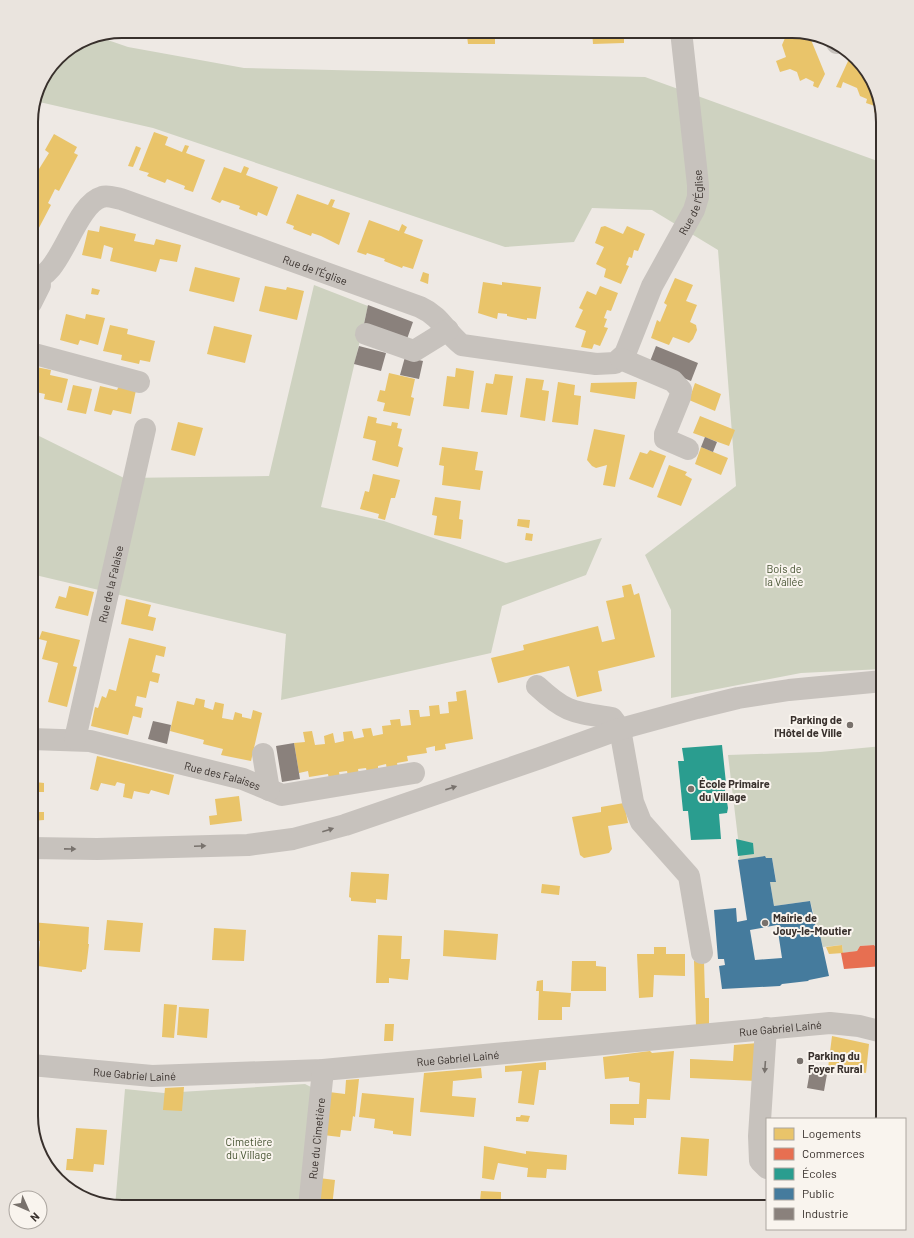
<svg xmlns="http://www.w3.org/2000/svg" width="914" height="1238" viewBox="0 0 914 1238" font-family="Barlow,sans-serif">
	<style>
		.green { fill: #ced2c0 }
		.homes { fill: #e9c46a }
		.shops { fill: #e76f51 }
		.schools { fill: #2a9d8f }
		.public { fill: #457b9d; fill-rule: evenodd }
		.industry { fill: #8a817c }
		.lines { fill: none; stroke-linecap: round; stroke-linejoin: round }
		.minor { stroke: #c7c2bd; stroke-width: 22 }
		.oneway { fill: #78726d }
		.poi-dot { fill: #78716c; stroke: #f9f4ee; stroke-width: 1.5 }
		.labels { text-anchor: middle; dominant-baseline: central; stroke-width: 4; stroke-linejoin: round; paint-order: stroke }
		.street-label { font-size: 11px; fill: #38302c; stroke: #f9f4ee }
		.park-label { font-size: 11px; fill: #465332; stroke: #f9f4ee }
		.poi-label { font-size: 11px; font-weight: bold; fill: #38302c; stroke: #f9f4ee; text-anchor: start }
		.rim { fill: none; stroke: #38302c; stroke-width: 2 }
	</style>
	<rect width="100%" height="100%" fill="#eee9e4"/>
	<path class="green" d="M96 36 128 47 244 68 645 77 883 163V669L801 673 671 698V610L645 555 736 486 718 250 652 210 592 208 574 242 505 247 153 128 35 101C37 95 38 89 40 83 48 63 76 40 96 36Z
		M314 285 368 306 321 507 384 521 506 563 602 538 586 575 502 606 491 653 281 700 286 634 31 574V432L124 478 269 476Z
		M883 746V949H877L874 945 860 946 857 951 843 953 842 945 823 947 810 901 774 906 770 882 776 881 772 858 738 860 740 855 728 755 820 752Z
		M305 1084 317 1090 304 1207H115L125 1089 164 1093Z"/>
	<path class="homes" d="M452 31H508V35H495V44H468L467 36H452Z
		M523 31H551V34L523 35Z
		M592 31H626L624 33V43L593 44Z
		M783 31H798L809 35 825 74 818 88 813 86 814 82 806 78 800 81 797 72 790 69 780 72 776 61 786 57 782 45 785 38Z
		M849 59 856 62 871 76 881 115 874 112 875 106 866 103 867 99 860 96 857 88 843 82 841 88 836 87Z
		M154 132 168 137 165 145 182 152 185 145 189 146 186 153 205 160 193 192 184 189 185 186 167 179 165 183 147 176 149 173 139 170Z
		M54 134 77 147 74 153 78 155 59 191 55 189 48 203 51 205 31 243V176L36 167 39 169 49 153 45 150Z
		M136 146 141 148 133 167 128 166Z
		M244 166 249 168 246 175 278 187 267 216 258 212 257 216 239 209 240 206 222 200 220 203 211 199 224 167 241 173Z
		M297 194 328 205 331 199 335 200 332 207 350 213 339 245 321 236 312 233 311 236 293 229 294 226 286 223Z
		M369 220 399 231 402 224 407 227 404 233 423 240 413 269 403 266 402 268 384 261 385 259 367 253 366 255 357 252Z
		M100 226 136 234 134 241 154 245 156 239 181 245 177 262 160 259 156 272 110 261 113 248 104 245 101 259 82 255 88 230 99 232Z
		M605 226 623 234 627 226 645 234 638 251 634 250 632 258 629 257 626 265 629 266 621 284 604 277 606 269 596 264 604 247 595 243 601 227Z
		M195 267 240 278 234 302 189 291Z
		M423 272 429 274 428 284 420 281Z
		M675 278 693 285 686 301 697 305 690 322 696 325 697 330 693 339 689 343 673 337 669 345 651 338 657 320 660 322 667 305 664 303Z
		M483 282 502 285V282L541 287 536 319 527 318V320L507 316V314L498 313 497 319 478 313Z
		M265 286 286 290 287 287 304 291 297 320 259 311Z
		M600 286 618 293 611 311 607 310 604 318 607 319 604 327 608 328 600 346 594 344 592 349 581 347 586 331 575 327 583 310 579 308 587 291 596 295Z
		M92 288 100 290 98 295 91 294Z
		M66 314 85 319 86 314 105 318 98 345 80 340 78 345 60 340Z
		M110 325 128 329 127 334 155 341 150 362 140 360 139 364 121 360 122 355 103 351Z
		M214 326 252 335 245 363 207 354Z
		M31 366 51 370 50 375 68 379 62 403 44 399 45 394 31 391Z
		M456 368 474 371 469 409 443 406 447 376 455 377Z
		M389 373 415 379 411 397 414 398 410 416 383 411 385 403 377 401 380 390 385 391Z
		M495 374 513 376 507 415 481 412 486 383 493 384Z
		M526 378 544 380 542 390 549 391 545 421 520 417Z
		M558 382 575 385 574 395 581 396 578 425 552 422Z
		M637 382 635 399 590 392 591 383Z
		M695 383 721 394 715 411 689 400Z
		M73 385 92 389 86 414 67 410Z
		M100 386 117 390 119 386 136 390 131 414 113 410 111 415 94 411Z
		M368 416 377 418 376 423 391 426 392 422 398 423 397 428 402 429 398 446 403 448 398 467 372 460 376 441 363 438Z
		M700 416 735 430 729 446 693 433Z
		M178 422 203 428 195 456 171 450Z
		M594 429 625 435 615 487 603 485 607 465 596 468 592 466 587 460Z
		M442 447 478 452 475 470 483 471 480 490 442 485 444 466 439 465Z
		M701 447 728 458 721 475 695 464Z
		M650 450 666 456 653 488 629 479 640 452 647 454Z
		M669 465 687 472 685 475 692 479 681 506 657 497Z
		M373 474 400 480 395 498H391L385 520 378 518 379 514 360 509 365 491 369 492Z
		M435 497 461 501 459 519 463 520 461 539 434 535 437 516 432 515Z
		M518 519 530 520 529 528 517 526Z
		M526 533 533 534 532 541 525 540Z
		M631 584 634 595 639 593 655 657 598 671 602 691 577 697 569 666 498 683 491 658 524 650 523 645 598 626 602 642 615 639 606 601 624 597 622 586Z
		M69 586 94 592 88 616 55 608 59 596 66 598Z
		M126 599 151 605 148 616 156 618 153 631 121 624Z
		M42 631 80 640 73 666 77 667 67 707 48 702 58 663 42 659 47 641 39 639Z
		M129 638 166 647 164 657 156 655 152 672 160 674 158 683 150 681 146 698 137 696 135 706 143 708 141 718 133 716 128 735 91 726 95 707 98 708 102 696 106 698 109 689 116 691Z
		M466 690 473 739 445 744 446 749 435 751V746L426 748 427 753 407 756 408 761 397 763 398 768 387 770 386 764 378 766V771L367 773 366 768 358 769 359 775 348 776 347 771 339 772 340 778 329 779 328 774 309 777 308 771 299 773 294 743 305 742 303 732 312 731 315 745 325 744 324 736 333 733 335 743 344 741 343 732 352 731 354 739 364 737 362 729 371 728 373 736 383 734 382 726 391 725 390 720 400 719 401 726 411 725 409 710H419L420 717 430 716 429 706 439 705 440 714 449 713 448 702 457 701 456 692Z
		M196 698 205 700 204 707 213 710 215 702 224 704 222 718 233 720 235 712 242 714V717L251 719 253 710 262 713 251 761 221 755 223 749 203 744 204 740 170 731 177 701 194 705Z
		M97 756 174 775 169 795 151 790 149 794 134 791 132 799 123 797 125 784 117 782 115 786 101 783 98 791 90 789Z
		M31 763 35 764V782L44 783V792H35V812H44V820L31 821Z
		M239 796 242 821 210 825 209 816 217 815 215 799Z
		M624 803 628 823 608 826 612 849 609 853 584 858 580 855 572 817 601 812V807Z
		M351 872 389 874 387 900 376 899V903L351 901V898L349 897Z
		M542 884 560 886 559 895 541 893Z
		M107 920 143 923 140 952 104 950Z
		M31 922 89 927 88 944H89L86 969 82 970V972L38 966 40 941H37L38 935 31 934Z
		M214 928 246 930 244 961 212 960Z
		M444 930 498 934 496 960 443 956Z
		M378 935 402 936 401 959H410L408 980 389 978V983H376Z
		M842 945 843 953 829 954 826 947Z
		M654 947H666V954H685V976L654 975 653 997 639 998 637 954H654Z
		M572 961H596V966L606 967V991H571Z
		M694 961H704L705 998H709V1024L696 1026Z
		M543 980V991L571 993 570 1007H562V1020H538L539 991H536L537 981Z
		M164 1004 177 1005 174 1038 162 1037Z
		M179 1007 209 1009 207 1038 177 1035Z
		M385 1024H394L393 1041H384Z
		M832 1036 869 1044 866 1073 828 1068Z
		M758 1043 756 1081 690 1078V1059L733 1061 734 1045Z
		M650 1051 652 1053 674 1051 670 1100 647 1099 646 1118H634V1125L610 1124V1104H639L640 1083 629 1081V1077L605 1079 603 1057Z
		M546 1062V1070H539L534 1105 518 1103 522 1071 505 1072V1066Z
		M481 1068 482 1078 453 1081 452 1096 476 1098 474 1117 420 1112 424 1073Z
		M359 1079 355 1117 353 1116 351 1131 341 1130 340 1137 323 1135 329 1092 345 1094 346 1080Z
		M184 1087 182 1111 163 1110 165 1088Z
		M362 1093 414 1098 411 1136 393 1134V1131L374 1128 375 1119 359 1117Z
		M521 1115 530 1116 528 1122 516 1121V1117H520Z
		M76 1128 107 1130 104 1165 94 1164 93 1172 66 1170 67 1159H73Z
		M681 1137 709 1139 707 1176 678 1174Z
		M484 1146 526 1154V1151L567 1155 566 1170 547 1169 546 1178 527 1177 528 1168 498 1163 494 1180 482 1178Z
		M319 1178 335 1180 332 1207 315 1205Z
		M481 1191 501 1192V1202L480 1201Z"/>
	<path class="shops" d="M874 945 877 949H883V966L844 969 841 953 857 951 860 946Z"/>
	<path class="schools" d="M722 745 726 783 724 784 728 808 727 813 719 814 721 839 691 840 688 811H683L678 761H684L682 748Z
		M736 839 753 843 754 854 738 856Z"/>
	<path class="public" d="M765 856 766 858H772L776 882H770L774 906 810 901 815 924 820 935 829 976 809 980 808 981 782 984 780 986 722 989 719 966 725 965 724 959H718L714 910 736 908 737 922 747 920 738 860ZM777 925 782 958 755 960 750 930Z"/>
	<path class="industry" d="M368 305 413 322 407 339 364 324Z
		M359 346 386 353 381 371 354 364Z
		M656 346 698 363 691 381 649 364Z
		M405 357 423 361 419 379 400 375Z
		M705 437 717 442 713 452 701 447Z
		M153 721 171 725 167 744 148 739Z
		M294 743 300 779 282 782 276 746Z
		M810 1071 827 1074 824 1091 807 1088Z"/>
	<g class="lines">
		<g class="minor">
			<path d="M837 43H838"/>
			<path id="s1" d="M31 277C59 285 73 205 102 197 108 195 115 198 121 199L420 307C442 317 445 332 462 345L596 364 615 363 625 354 652 286 694 210 698 197V185L681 31"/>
			<path d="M31 303 40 285 39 277"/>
			<path d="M366 334 414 351 448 330"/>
			<path d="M31 353 139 382"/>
			<path d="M621 359 673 381 681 390 680 397 665 434V439L688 449"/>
			<path d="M537 686C566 713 573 712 612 718L620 729 633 802 641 822 689 876 702 953"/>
			<path id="s2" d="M31 739 90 741 243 779 282 795 414 773"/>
			<path id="s3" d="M75 739 145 429"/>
			<path d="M263 754 269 790"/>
			<path d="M31 848 97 849 248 845 293 839 345 825 540 758 620 729 697 708 738 698 789 690 883 681"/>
			<path d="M766 1028 759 1136 760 1161 767 1168"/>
			<path id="s4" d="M31 1065 152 1076 323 1070 830 1023 859 1026 883 1032"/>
			<path id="s5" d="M309 1207 323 1070"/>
		</g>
	</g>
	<defs><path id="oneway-solid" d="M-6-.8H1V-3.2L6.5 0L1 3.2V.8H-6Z"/></defs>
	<g class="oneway">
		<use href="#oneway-solid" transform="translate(451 788) rotate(-18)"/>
		<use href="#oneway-solid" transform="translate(328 830) rotate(-17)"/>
		<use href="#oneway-solid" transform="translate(200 846) rotate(-2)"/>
		<use href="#oneway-solid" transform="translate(70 849) rotate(1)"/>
		<use href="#oneway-solid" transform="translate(765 1067) rotate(94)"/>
	</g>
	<g class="poi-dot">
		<circle cx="850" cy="725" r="4"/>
		<circle cx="691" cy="789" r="4"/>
		<circle cx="765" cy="923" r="4"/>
		<circle cx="800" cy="1061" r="4"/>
	</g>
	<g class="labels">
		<g class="street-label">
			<text stroke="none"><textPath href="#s1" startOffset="841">Rue de l'Église</textPath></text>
			<text stroke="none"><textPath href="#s1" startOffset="338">Rue de l'Église</textPath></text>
			<text stroke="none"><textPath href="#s3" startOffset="159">Rue de la Falaise</textPath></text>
			<text stroke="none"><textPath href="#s2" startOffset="196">Rue des Falaises</textPath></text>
			<text stroke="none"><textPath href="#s4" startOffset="752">Rue Gabriel Lainé</textPath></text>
			<text stroke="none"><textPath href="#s4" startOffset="428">Rue Gabriel Lainé</textPath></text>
			<text stroke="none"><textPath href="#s4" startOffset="104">Rue Gabriel Lainé</textPath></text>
			<text stroke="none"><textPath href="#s5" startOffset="69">Rue du Cimetière</textPath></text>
		</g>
		<g class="park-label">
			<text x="784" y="568">Bois de<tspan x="784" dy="13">la Vallée</tspan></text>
			<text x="249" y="1141">Cimetière<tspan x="249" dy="13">du Village</tspan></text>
		</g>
		<g class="poi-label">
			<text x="842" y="719" text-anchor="end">Parking de<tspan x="842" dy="13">l'Hôtel de Ville</tspan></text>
			<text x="699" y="783">École Primaire<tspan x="699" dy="13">du Village</tspan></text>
			<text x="773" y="917">Mairie de<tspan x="773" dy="13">Jouy-le-Moutier</tspan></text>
			<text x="808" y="1055">Parking du<tspan x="808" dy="13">Foyer Rural</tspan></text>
		</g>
	</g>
	<path d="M0 0H914V1238H0ZM122 38H792A84 84 0 0 1 876 122V1116A84 84 0 0 1 792 1200H122A84 84 0 0 1 38 1116V122A84 84 0 0 1 122 38Z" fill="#eae4de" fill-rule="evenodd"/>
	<path class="rim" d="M122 38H792A84 84 0 0 1 876 122V1116A84 84 0 0 1 792 1200H122A84 84 0 0 1 38 1116V122A84 84 0 0 1 122 38Z"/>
	<rect x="766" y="1118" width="140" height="112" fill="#f9f4ee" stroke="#aca6a0"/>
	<rect x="774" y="1128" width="20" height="12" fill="#e9c46a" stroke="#aca6a0"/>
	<text x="802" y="1138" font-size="12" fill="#38302c">Logements</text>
	<rect x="774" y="1148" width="20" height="12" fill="#e76f51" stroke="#aca6a0"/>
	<text x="802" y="1158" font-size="12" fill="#38302c">Commerces</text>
	<rect x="774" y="1168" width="20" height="12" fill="#2a9d8f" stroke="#aca6a0"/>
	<text x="802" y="1178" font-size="12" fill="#38302c">Écoles</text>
	<rect x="774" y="1188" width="20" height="12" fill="#457b9d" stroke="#aca6a0"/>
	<text x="802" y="1198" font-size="12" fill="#38302c">Public</text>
	<rect x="774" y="1208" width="20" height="12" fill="#8a817c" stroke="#aca6a0"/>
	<text x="802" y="1218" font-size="12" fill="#38302c">Industrie</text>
	<g transform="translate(28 1210) rotate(135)"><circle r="19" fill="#f9f4ee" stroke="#aca6a0"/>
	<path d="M0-3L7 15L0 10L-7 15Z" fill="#78716c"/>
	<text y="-6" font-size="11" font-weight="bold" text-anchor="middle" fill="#38302c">N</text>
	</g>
</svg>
